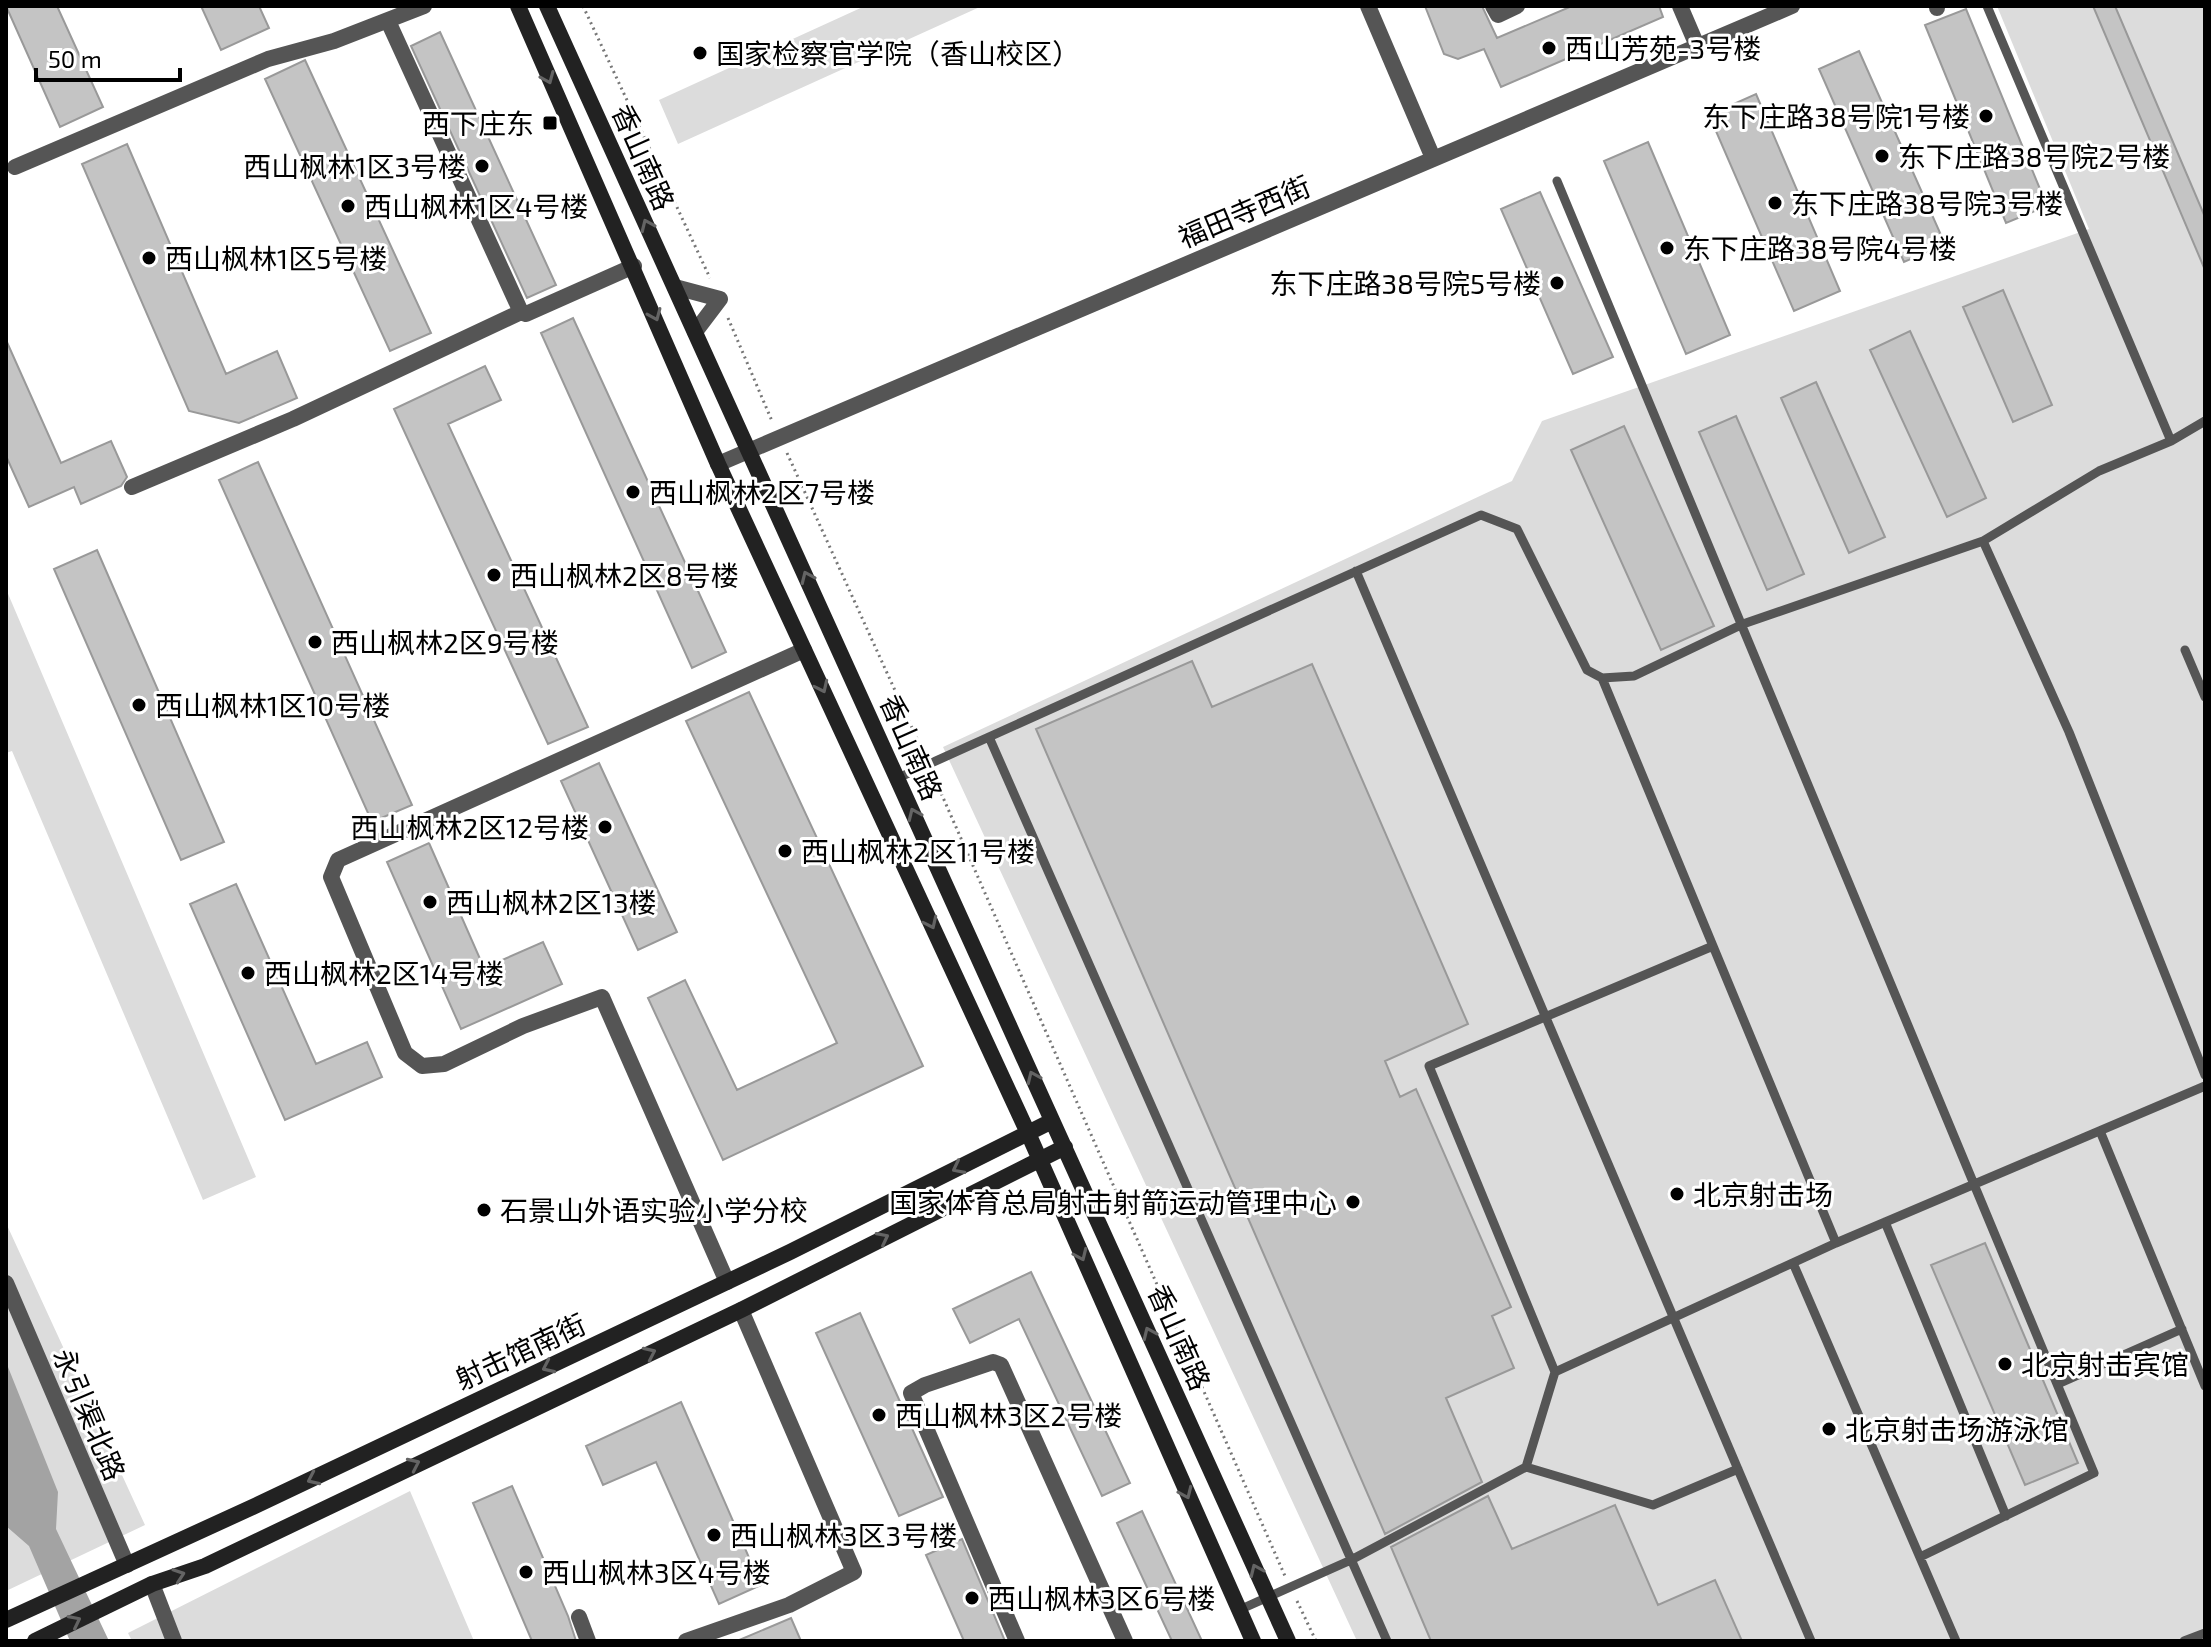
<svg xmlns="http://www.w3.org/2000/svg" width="2211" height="1647" viewBox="0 0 2211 1647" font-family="'Exo 2','Noto Sans SC',sans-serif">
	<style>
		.green { fill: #dcdcdc }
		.water { fill: #a3a3a3 }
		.building { fill: #c4c4c4; stroke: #999; stroke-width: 2 }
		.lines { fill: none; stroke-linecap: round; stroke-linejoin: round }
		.path { stroke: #777; stroke-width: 3; stroke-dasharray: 2 4; stroke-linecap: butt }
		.lane { stroke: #555; stroke-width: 9 }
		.street { stroke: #555; stroke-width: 16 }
		.secondary { stroke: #222; stroke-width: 16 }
		.oneway { stroke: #646464 }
		.poi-dot { fill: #000; stroke: #fff; stroke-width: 3 }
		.labels { text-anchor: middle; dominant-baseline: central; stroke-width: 6; stroke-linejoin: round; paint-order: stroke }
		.poi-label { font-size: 28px; fill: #000; stroke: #fff; text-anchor: start }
		.street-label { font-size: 28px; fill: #000; stroke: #fff }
	</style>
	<rect width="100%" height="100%" fill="#fff"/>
	<path class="green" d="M865 6H982L678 144 659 100Z
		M1997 6H2205V1641H1357L943 747 1512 481 1542 421 2089 229Z
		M6 589 256 1177 203 1200 12 751 6 753Z
		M6 1223 145 1525 6 1591Z
		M410 1491 474 1641H132L128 1633Z"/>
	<path class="water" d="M6 1362 58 1492 56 1529 109 1641H70L29 1546 6 1526Z"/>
	<path class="building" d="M6 6H57L103 107 60 127Z
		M201 6H259L269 28 221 50Z
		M1425 6H1482L1497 38 1572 6H1659L1663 17 1501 87 1484 49 1458 59 1444 54Z
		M2093 6H2115L2205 217V270Z
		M1966 9 2047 206 2006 223 1925 25Z
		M440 32 556 285 527 298 411 46Z
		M1859 51 1945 244 1904 262 1819 69Z
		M305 60 431 333 390 351 265 79Z
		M1756 94 1840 291 1794 311 1709 115Z
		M1648 142 1730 335 1686 354 1604 161Z
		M127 144 226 374 277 351 297 398 239 423 189 411 82 164Z
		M1540 192 1613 357 1573 374 1501 209Z
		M2003 290 2052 405 2013 422 1963 307Z
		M573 318 726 652 692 668 541 333Z
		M1910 331 1986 498 1947 517 1870 350Z
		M6 340 61 463 111 441 127 477 121 486 81 504 74 487 29 507 6 456Z
		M485 366 501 400 448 424 588 727 548 744 394 409Z
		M1816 382 1885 537 1849 553 1781 398Z
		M1736 416 1804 574 1767 590 1699 432Z
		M1624 426 1714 626 1661 650 1571 450Z
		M258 462 412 805 372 822 219 480Z
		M97 550 224 842 181 860 54 569Z
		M1192 661 1212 707 1312 664 1468 1024 1385 1061 1400 1097 1416 1089 1511 1307 1492 1316 1514 1368 1446 1398 1482 1482 1385 1534 1036 729Z
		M749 692 923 1066 723 1160 648 998 685 980 737 1090 837 1043 686 721Z
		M599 763 677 932 638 950 561 781Z
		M429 843 484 968 543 942 562 984 461 1029 387 862Z
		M236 884 316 1064 367 1042 382 1077 285 1120 190 904Z
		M1985 1243 2078 1463 2025 1485 1931 1265Z
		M1031 1272 1130 1483 1102 1496 1019 1319 970 1343 953 1309Z
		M860 1313 943 1497 899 1516 816 1333Z
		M681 1402 761 1585 719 1604 656 1462 603 1485 586 1446Z
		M512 1486 568 1616 576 1641H532L473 1503Z
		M1488 1496 1512 1549 1615 1505 1658 1605 1715 1580 1742 1641H1431L1391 1547Z
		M1142 1511 1202 1641H1172L1117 1523Z
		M962 1539 1005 1641H964L926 1555Z
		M791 1618 801 1641H737Z"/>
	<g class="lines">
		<path class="path" d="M583 6 710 278
			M728 318 772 421
			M787 453 923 752
			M934 777 1285 1576
			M1297 1601 1316 1641"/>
		<path class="lane" d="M1987 6 2171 441
			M1557 181 2094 1473 1920 1557
			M1983 541 2069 732 2205 1075
			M1356 571 1811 1641
			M2185 650 2205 697
			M1602 678 1836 1243
			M989 737 1387 1641
			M898 778 1481 515 1517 529 1587 670 1602 678 1634 676 1743 624 1983 541 2099 471 2171 441 2205 421
			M2100 1131 2205 1386
			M1885 1222 2006 1516
			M1793 1263 1956 1641
			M1555 1372 1429 1066 1713 946
			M2058 1384 2182 1329
			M1526 1467 1653 1505 1738 1469
			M1239 1610 1351 1560 1526 1467 1555 1372 1836 1243 2205 1086
			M2184 1641 2205 1633"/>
		<path class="street" d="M1368 6 1433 158
			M1493 6 1498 15 1517 6
			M1680 6 1698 48
			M1937 6V8
			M388 21 521 312
			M15 167 268 59 334 41 424 6
			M675 287 720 299 695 332
			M718 464 1792 6
			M132 487 293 419 521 312 526 314 634 266
			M727 1282 602 997 523 1026 444 1064 422 1066 405 1053 331 877 338 860 804 650
			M6 1283 127 1565
			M152 1584 174 1641
			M579 1617 588 1641
			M686 1641 789 1605 854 1572 741 1310
			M1017 1641 911 1393 925 1385 993 1362 1001 1365 1125 1641"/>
		<path class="secondary" d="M518 6 718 464 1028 1133 1253 1641
			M547 6 1288 1641
			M6 1620 257 1505 790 1252 1052 1121
			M35 1641 152 1584 205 1566 741 1310 1065 1147"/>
	</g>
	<defs><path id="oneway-chevron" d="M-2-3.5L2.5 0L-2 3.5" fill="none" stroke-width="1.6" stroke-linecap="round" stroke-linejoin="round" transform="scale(2)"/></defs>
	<g class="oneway">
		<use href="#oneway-chevron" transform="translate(548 78) rotate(67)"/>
		<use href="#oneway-chevron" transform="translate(647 225) rotate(-114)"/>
		<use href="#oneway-chevron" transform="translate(655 315) rotate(67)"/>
		<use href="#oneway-chevron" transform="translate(807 577) rotate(-114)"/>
		<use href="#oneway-chevron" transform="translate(822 687) rotate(65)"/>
		<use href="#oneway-chevron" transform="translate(914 814) rotate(-114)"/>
		<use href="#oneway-chevron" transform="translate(931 923) rotate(65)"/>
		<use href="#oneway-chevron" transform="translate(1033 1077) rotate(-114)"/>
		<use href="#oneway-chevron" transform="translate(958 1168) rotate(153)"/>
		<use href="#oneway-chevron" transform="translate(883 1238) rotate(-27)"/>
		<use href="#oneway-chevron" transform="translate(1081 1255) rotate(66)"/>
		<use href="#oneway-chevron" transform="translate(1149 1333) rotate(-114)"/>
		<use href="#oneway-chevron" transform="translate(650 1353) rotate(-25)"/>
		<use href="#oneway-chevron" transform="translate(548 1367) rotate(155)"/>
		<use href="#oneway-chevron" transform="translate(414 1464) rotate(-25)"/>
		<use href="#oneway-chevron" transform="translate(313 1479) rotate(155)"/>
		<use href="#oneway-chevron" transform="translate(1186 1493) rotate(66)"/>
		<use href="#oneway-chevron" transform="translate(1256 1570) rotate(-114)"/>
		<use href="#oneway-chevron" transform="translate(179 1575) rotate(-19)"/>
		<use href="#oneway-chevron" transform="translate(75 1621) rotate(-27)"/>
	</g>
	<g class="poi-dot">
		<circle cx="1549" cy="48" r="8"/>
		<circle cx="700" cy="53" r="8"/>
		<circle cx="1986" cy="116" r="8"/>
		<rect x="542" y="115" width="16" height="16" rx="4"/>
		<circle cx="1882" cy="156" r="8"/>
		<circle cx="482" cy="166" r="8"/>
		<circle cx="1775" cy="203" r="8"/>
		<circle cx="348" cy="206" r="8"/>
		<circle cx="1667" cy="248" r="8"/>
		<circle cx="149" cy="258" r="8"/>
		<circle cx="1557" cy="283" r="8"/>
		<circle cx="633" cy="492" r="8"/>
		<circle cx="494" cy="575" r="8"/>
		<circle cx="315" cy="642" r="8"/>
		<circle cx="139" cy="705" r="8"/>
		<circle cx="605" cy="827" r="8"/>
		<circle cx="785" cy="851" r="8"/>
		<circle cx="430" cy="902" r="8"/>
		<circle cx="248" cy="973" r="8"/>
		<circle cx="1677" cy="1194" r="8"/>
		<circle cx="1353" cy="1202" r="8"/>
		<circle cx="484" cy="1210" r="8"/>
		<circle cx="2005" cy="1364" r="8"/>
		<circle cx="879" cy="1415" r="8"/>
		<circle cx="1829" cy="1429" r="8"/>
		<circle cx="714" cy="1535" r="8"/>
		<circle cx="526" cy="1572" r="8"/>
		<circle cx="972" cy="1598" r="8"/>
	</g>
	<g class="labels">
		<g class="poi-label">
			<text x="1565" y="48">西山芳苑-3号楼</text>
			<text x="716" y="53">国家检察官学院（香山校区）</text>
			<text x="1970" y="116" text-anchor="end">东下庄路38号院1号楼</text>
			<text x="534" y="123" text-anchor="end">西下庄东</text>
			<text x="1898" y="156">东下庄路38号院2号楼</text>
			<text x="466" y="166" text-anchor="end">西山枫林1区3号楼</text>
			<text x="1791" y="203">东下庄路38号院3号楼</text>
			<text x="364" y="206">西山枫林1区4号楼</text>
			<text x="1683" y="248">东下庄路38号院4号楼</text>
			<text x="165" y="258">西山枫林1区5号楼</text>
			<text x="1541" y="283" text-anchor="end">东下庄路38号院5号楼</text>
			<text x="649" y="492">西山枫林2区7号楼</text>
			<text x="510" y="575">西山枫林2区8号楼</text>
			<text x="331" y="642">西山枫林2区9号楼</text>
			<text x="155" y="705">西山枫林1区10号楼</text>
			<text x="589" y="827" text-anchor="end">西山枫林2区12号楼</text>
			<text x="801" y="851">西山枫林2区11号楼</text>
			<text x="446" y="902">西山枫林2区13楼</text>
			<text x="264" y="973">西山枫林2区14号楼</text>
			<text x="1693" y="1194">北京射击场</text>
			<text x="1337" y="1202" text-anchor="end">国家体育总局射击射箭运动管理中心</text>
			<text x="500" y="1210">石景山外语实验小学分校</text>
			<text x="2021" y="1364">北京射击宾馆</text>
			<text x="895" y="1415">西山枫林3区2号楼</text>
			<text x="1845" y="1429">北京射击场游泳馆</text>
			<text x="730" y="1535">西山枫林3区3号楼</text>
			<text x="542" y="1572">西山枫林3区4号楼</text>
			<text x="988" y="1598">西山枫林3区6号楼</text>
		</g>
		<g class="street-label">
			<text transform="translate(644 157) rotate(66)">香山南路</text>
			<text transform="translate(1244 211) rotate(-23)">福田寺西街</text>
			<text transform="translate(912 747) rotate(66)">香山南路</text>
			<text transform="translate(1180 1337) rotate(66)">香山南路</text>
			<text transform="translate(520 1351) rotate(-25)">射击馆南街</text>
			<text transform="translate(90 1414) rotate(67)">永引渠北路</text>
		</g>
	</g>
	<rect width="2211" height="1647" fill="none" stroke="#000000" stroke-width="16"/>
	<path d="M36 68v12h144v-12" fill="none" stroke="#000000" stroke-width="4"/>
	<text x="48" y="68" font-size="24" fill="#000000" stroke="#ffffff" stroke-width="6" paint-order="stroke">50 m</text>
</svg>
